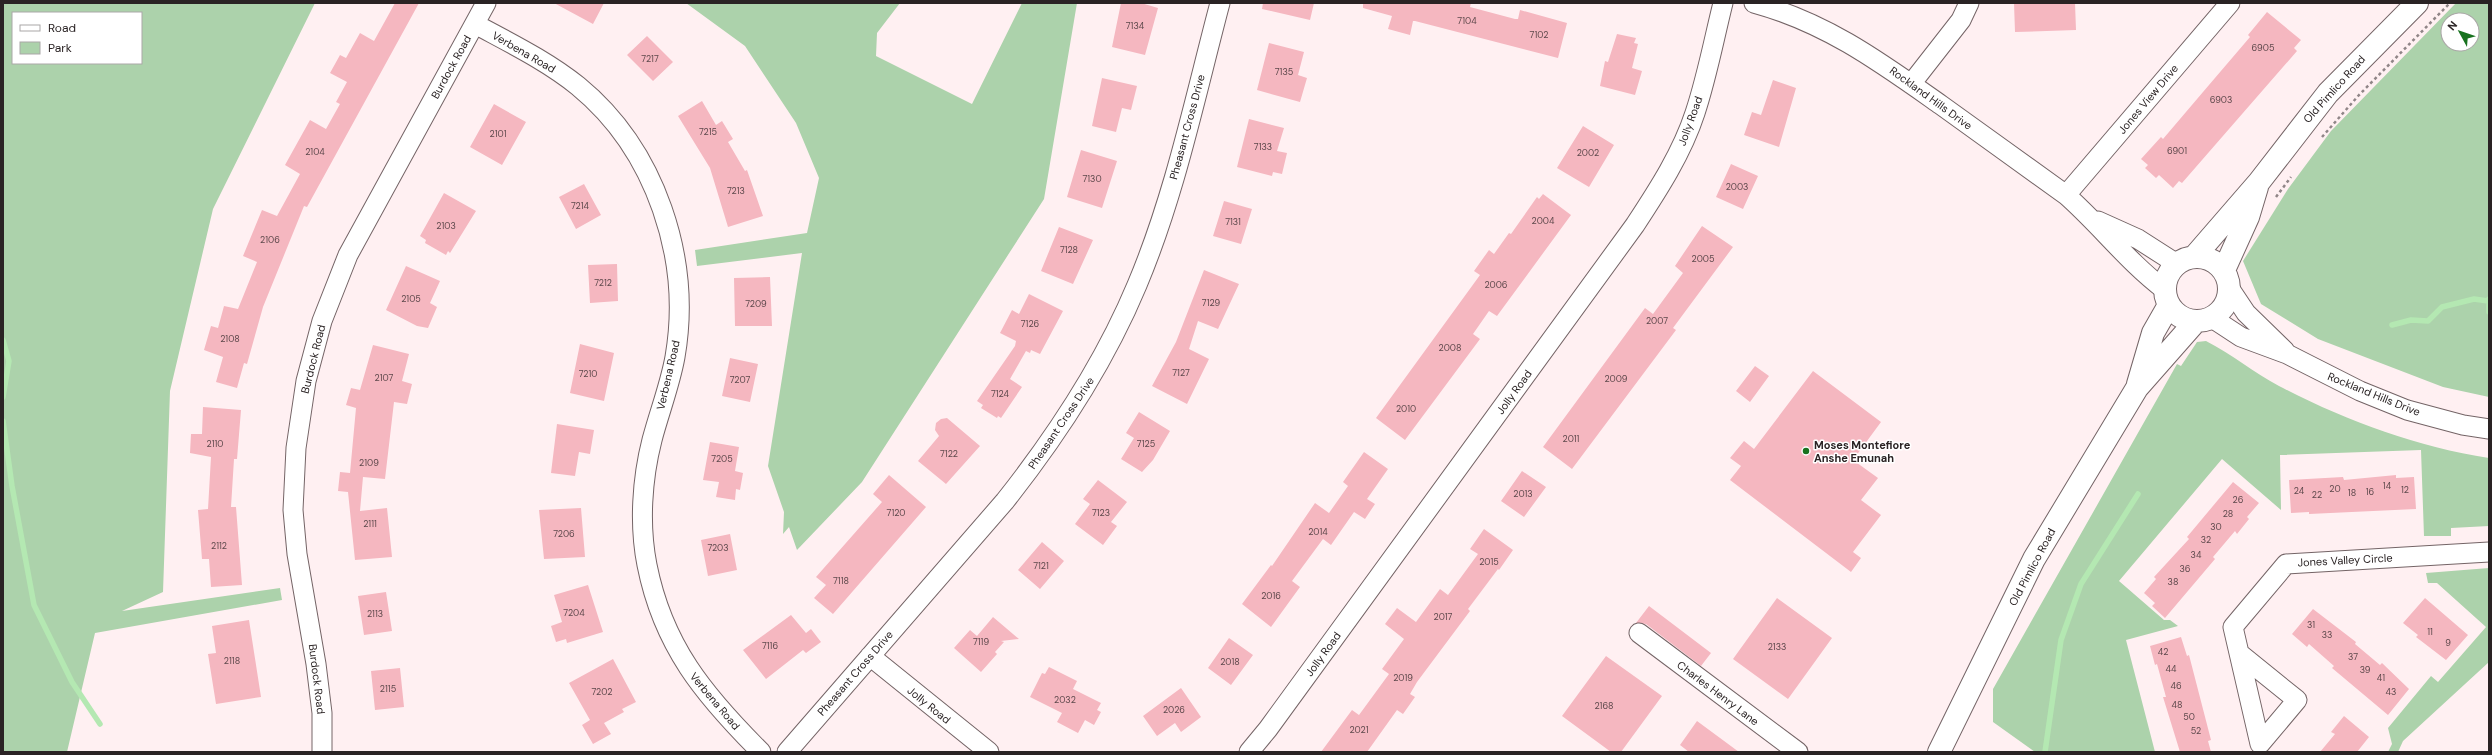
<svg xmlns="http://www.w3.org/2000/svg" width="2492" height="755" viewBox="0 0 2492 755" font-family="'DM Sans',sans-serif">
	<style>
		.green { fill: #acd2ab; fill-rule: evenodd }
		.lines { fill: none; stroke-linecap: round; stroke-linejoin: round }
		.stream { stroke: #b4e8b2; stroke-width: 5.5 }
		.building { fill: #f5b7c0 }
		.minor-casing { stroke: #746466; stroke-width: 21 }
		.tertiary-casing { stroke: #746466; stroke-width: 24 }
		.path { stroke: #908587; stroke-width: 2.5; stroke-dasharray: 3 3; stroke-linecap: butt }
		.minor { stroke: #fff; stroke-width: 19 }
		.tertiary { stroke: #fff; stroke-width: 22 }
		.poi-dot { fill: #18721f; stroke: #fff; stroke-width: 1.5 }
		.labels { text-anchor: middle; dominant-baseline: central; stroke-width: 3; stroke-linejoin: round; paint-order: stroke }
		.number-label { font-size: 9px; fill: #5d484b }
		.street-label { font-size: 11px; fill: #2a2324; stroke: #fff }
		.poi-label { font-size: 11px; font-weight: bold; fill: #2a2324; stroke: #fff; text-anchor: start }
	</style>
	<rect width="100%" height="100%" fill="#fff0f2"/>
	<path class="green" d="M3 3H315L213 209 170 391 163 592 122 611 280 588 282 600 95 633 67 752H3ZM13 13H141V63H13Z
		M686 3H900L877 33 876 56 972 104 1022 3H1077L1044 199 862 482 797 550 789 527 783 534 784 512 768 466 802 253 697 266 695 250 807 233 819 178 796 123 745 46Z
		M2456 3H2489V397L2443 387 2318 339 2261 304 2243 261 2288 189 2331 131ZM2448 20H2472V44H2448Z
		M2206 341C2232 354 2254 373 2279 386 2344 420 2416 447 2489 458V526L2451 528V536H2424L2421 450 2280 455 2281 510 2222 459 2119 581 2164 620H2170L2178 626 2126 640 2155 752H2035L1993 722V689L2177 364 2181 366 2197 342Z
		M2489 568V662L2403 741 2398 752H2388L2392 744 2388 728 2431 676 2438 682 2486 627 2437 583H2428L2426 573Z"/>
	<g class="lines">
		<path class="stream" d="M2489 299V312
			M2392 325 2411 320 2428 321 2442 307 2474 299 2488 301
			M3 340 9 361 3 397
			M3 421 12 486 34 605 72 682 100 724
			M2045 752 2061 640 2081 584 2138 494"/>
	</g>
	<path class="building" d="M395 3H419L307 207 304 206 263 307 247 364 244 363 237 388 216 382 223 357 204 350 211 326 218 328 224 306 238 309 257 262 243 256 262 210 277 216 300 174 285 165 310 120 326 129 340 104 336 102 347 82 330 73 340 55 346 58 360 33 374 41Z
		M554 3H604L593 24Z
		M1121 3H1141L1158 8 1145 55 1112 47Z
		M1263 3H1314L1310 20 1262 9Z
		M1363 3H1471L1470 7 1515 19H1518L1520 10 1567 23 1558 58 1415 21H1413L1410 35 1388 29 1392 16 1363 8Z
		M2014 3H2075L2076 30 2015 32Z
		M2267 12 2301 40 2294 48 2297 51 2182 183 2179 181 2173 188 2159 175 2156 178 2145 168 2148 165 2141 159 2161 137 2163 139 2203 92 2250 37 2248 35Z
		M1617 34 1636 38 1634 43 1638 44 1632 68 1642 71 1635 95 1600 86 1605 61 1608 62Z
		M647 36 673 62 653 81 627 55Z
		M1269 43 1304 52 1298 75 1307 78 1300 102 1257 90Z
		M1102 78 1137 86 1131 110 1122 108 1116 132 1092 126Z
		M1773 80 1796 88 1779 147 1744 135 1752 112 1761 115Z
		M702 101 716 125 722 121 733 139 728 142 745 171 747 170 763 216 728 227 710 168 678 116Z
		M494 104 526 122 502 165 470 147Z
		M1249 119 1284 128 1277 151 1287 153 1282 174 1273 172 1272 176 1237 167Z
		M1583 126 1614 145 1589 187 1557 168Z
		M1081 150 1117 161 1102 208 1067 197Z
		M1731 164 1758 176 1743 209 1716 197Z
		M584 184 601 215 576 229 559 197Z
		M444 193 476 211 450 253 448 251 446 255 425 243 426 240 420 236Z
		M1543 194 1571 215 1497 316 1489 311 1473 334 1480 339 1405 440 1376 418 1480 275 1474 271 1489 250 1494 254 1509 233 1511 234 1537 197 1539 199Z
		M1224 201 1252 209 1241 244 1213 236Z
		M1702 226 1733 247 1673 328 1676 330 1572 469 1543 447 1645 308 1653 314 1683 273 1675 266Z
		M1059 227 1093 240 1073 284 1041 271Z
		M617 264 618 301 590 303 588 265Z
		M406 266 440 281 430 303 437 307 428 328 417 326 386 310Z
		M1204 270 1239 284 1218 329 1198 321 1189 349 1209 359 1187 404 1152 386 1176 342Z
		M770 277 772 326H735L734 278Z
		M1029 294 1063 311 1040 354 1031 350 1030 353 1026 351 1010 379 1022 387 1001 418 998 416 997 418 981 408 983 405 977 401 1015 346 1016 341 1000 333 1012 310 1019 314Z
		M580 344 614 353 604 401 570 393Z
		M373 345 409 354 402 381 412 384 407 404 394 402 385 479 363 477 360 511 387 508 392 557 355 560 348 492 338 491 340 472 350 473 356 408 346 405 351 388 360 390Z
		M730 358 758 364 750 402 722 396Z
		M1755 366 1769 376 1750 402 1736 391Z
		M1813 371 1881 422 1853 460 1878 478 1861 500 1881 515 1853 552 1861 558 1851 572 1730 480 1741 466 1730 458 1744 441 1754 449Z
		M203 407 241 410 237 459H234L231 507H236L242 585 211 587 209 559H202L198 510 208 509 211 457 190 453 191 434H202Z
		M1139 412 1170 431 1153 460 1142 472 1121 459 1134 438 1126 433Z
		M947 418 980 446 946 484 918 461 939 436 935 430 936 423 941 419Z
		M557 424 594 430 590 454 579 452 575 476 551 473Z
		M710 442 739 447 735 471 743 473 740 490 736 489 735 500 716 497 719 482 703 480Z
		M1364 452 1388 469 1367 499 1375 504 1365 519 1354 512 1331 545 1323 539 1292 581 1300 587 1271 627 1242 604 1271 565 1272 566 1315 503 1329 513 1348 486 1343 482Z
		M1522 471 1546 487 1524 517 1501 501Z
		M889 475 926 507 833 614 814 598 826 585 816 577 882 502 873 494Z
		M2396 475V478L2414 477 2416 509 2309 514V512L2291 513 2289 480 2343 477 2344 480Z
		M1098 480 1127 502 1111 522 1117 526 1103 545 1075 524 1090 504 1083 499Z
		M2233 482 2259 503 2247 517 2249 519 2237 534 2235 531 2213 557 2215 559 2165 618 2152 606 2155 603 2144 593 2156 579 2154 577 2189 539 2187 537Z
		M581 508 585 557 544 559 539 510Z
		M1484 529 1513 550 1499 570 1498 569 1468 609 1470 611 1417 682 1410 694 1415 697 1403 714 1397 710 1367 752H1321L1352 710 1359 715 1389 674 1382 669 1404 639 1385 624 1397 608 1416 622 1440 589 1448 595 1478 554 1470 549Z
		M730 534 737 570 708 576 701 540Z
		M1042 542 1064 561 1040 589 1018 570Z
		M588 585 603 632 567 643 566 639 556 642 551 626 562 622 554 595Z
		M386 592 392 631 364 635 358 596Z
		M1777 598 1832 638 1788 699 1733 659Z
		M2425 598 2468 635 2446 660 2416 637 2418 635 2403 623Z
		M1649 606 1711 653 1701 666 1646 624 1636 623Z
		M2313 609 2356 642 2355 644 2380 665 2382 663 2409 689 2388 715 2332 668 2334 666 2309 644 2307 647 2292 634Z
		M791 615 806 633 811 629 821 642 806 653 803 650 766 679 743 650Z
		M993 617 1019 639 1001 641 1004 642 995 652 997 654 981 672 954 648 970 630 977 636Z
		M249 620 261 697 216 704 208 654 216 653 212 626Z
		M2181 637 2187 656 2189 655 2211 740 2208 741 2211 752H2180L2163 697H2166L2157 664 2155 665 2150 646Z
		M1229 638 1253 655 1231 685 1208 668Z
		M1606 656 1662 696 1621 752H1611L1562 716Z
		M613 659 636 702 622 709 624 712 604 723 611 734 593 744 582 725 590 720 569 683Z
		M1049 667 1077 681 1073 689 1101 703 1097 710 1101 712 1094 725 1085 720 1078 733 1057 722 1062 713 1030 697 1042 673 1045 674Z
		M400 668 404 707 375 710 371 671Z
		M1181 688 1201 717 1181 732 1175 723 1157 736 1143 716Z
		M2344 716 2369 737 2357 752H2320L2335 734 2331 732Z
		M1697 721 1739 752H1689L1680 745Z"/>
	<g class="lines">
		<g class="minor-casing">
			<path id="minor" d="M1754 3C1827 23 1880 62 1941 105 1983 135 2024 165 2066 195 2101 226 2128 262 2165 290
				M475 24C510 43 547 61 578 86 656 150 692 259 675 357 670 385 659 413 652 440 642 479 639 525 647 565 663 646 704 695 761 752
				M1911 84 1961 20 1969 3
				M2066 195 2230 3
				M2098 221 2138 239 2177 264
				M2230 289 2246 313 2285 351
				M2212 318 2241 337 2287 354 2360 391 2407 410 2463 425 2489 429
				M1639 633 1798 752
				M2240 654 2297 700 2260 744 2233 627 2286 564 2489 552
				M870 656 989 752
				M322 752V713L316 664 297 554 293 510 296 448 306 381 322 321 348 255 486 3
				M787 752 1005 501C1058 434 1104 364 1137 285 1175 195 1195 97 1220 3
				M1249 752 1268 729 1635 225C1658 190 1682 153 1695 113 1707 77 1714 39 1723 3"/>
		</g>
		<g class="tertiary-casing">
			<path id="tertiary" d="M2165 289a32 32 0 1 1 64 0a32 32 0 1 1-64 0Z
				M2194 257 2259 182 2328 93 2417 3
				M2224 270 2248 217 2257 187
				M2138 384 2153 333 2169 305
				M1939 752 2034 559 2137 388 2196 321"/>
		</g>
		<path class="path" d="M2322 137 2359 95 2450 3
			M2276 197 2291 177"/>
		<use href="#minor" class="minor"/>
		<use href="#tertiary" class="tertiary"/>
	</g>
	<circle class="poi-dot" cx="1806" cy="451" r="4"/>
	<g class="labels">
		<g class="number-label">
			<text x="1467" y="21">7104</text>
			<text x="1135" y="26">7134</text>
			<text x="1539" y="35">7102</text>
			<text x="2263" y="48">6905</text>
			<text x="650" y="59">7217</text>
			<text x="1284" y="72">7135</text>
			<text x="2221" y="100">6903</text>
			<text x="708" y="132">7215</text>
			<text x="498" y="134">2101</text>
			<text x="1263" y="147">7133</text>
			<text x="2177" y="151">6901</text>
			<text x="315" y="152">2104</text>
			<text x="1588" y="153">2002</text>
			<text x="1092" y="179">7130</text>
			<text x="1737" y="187">2003</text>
			<text x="736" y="191">7213</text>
			<text x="580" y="206">7214</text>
			<text x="1543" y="221">2004</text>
			<text x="1233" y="222">7131</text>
			<text x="446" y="226">2103</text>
			<text x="270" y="240">2106</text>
			<text x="1069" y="250">7128</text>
			<text x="1703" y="259">2005</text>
			<text x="603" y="283">7212</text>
			<text x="1496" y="285">2006</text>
			<text x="411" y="299">2105</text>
			<text x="1211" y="303">7129</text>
			<text x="756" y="304">7209</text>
			<text x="1657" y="321">2007</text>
			<text x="1030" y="324">7126</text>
			<text x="230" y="339">2108</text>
			<text x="1450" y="348">2008</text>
			<text x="1181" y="373">7127</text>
			<text x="588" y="374">7210</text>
			<text x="384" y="378">2107</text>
			<text x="1616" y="379">2009</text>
			<text x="740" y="380">7207</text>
			<text x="1000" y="394">7124</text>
			<text x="1406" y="409">2010</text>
			<text x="1571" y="439">2011</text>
			<text x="215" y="444">2110</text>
			<text x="1146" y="444">7125</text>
			<text x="949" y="454">7122</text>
			<text x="722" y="459">7205</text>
			<text x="369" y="463">2109</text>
			<text x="2387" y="486">14</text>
			<text x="2335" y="489">20</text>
			<text x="2405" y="490">12</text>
			<text x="2299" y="491">24</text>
			<text x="2370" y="492">16</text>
			<text x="2352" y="493">18</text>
			<text x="1523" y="494">2013</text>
			<text x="2317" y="495">22</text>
			<text x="2238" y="500">26</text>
			<text x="896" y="513">7120</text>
			<text x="1101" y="513">7123</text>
			<text x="2228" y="514">28</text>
			<text x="370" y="524">2111</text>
			<text x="2216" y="527">30</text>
			<text x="1318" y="532">2014</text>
			<text x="564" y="534">7206</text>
			<text x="2206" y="540">32</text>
			<text x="219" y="546">2112</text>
			<text x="718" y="548">7203</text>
			<text x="2196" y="555">34</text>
			<text x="1489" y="562">2015</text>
			<text x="1041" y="566">7121</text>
			<text x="2185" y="569">36</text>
			<text x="841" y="581">7118</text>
			<text x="2173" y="582">38</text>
			<text x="1271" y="596">2016</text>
			<text x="574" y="613">7204</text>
			<text x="375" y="614">2113</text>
			<text x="1443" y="617">2017</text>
			<text x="2311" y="625">31</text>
			<text x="2430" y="632">11</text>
			<text x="2327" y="635">33</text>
			<text x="981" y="642">7119</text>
			<text x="2448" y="643">9</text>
			<text x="770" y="646">7116</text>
			<text x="1777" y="647">2133</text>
			<text x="2163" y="652">42</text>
			<text x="2353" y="657">37</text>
			<text x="232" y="661">2118</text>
			<text x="1230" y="662">2018</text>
			<text x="2171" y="669">44</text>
			<text x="2365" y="670">39</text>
			<text x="1403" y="678">2019</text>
			<text x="2381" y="678">41</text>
			<text x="2176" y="686">46</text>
			<text x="388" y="689">2115</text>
			<text x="602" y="692">7202</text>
			<text x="2391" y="692">43</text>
			<text x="1065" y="700">2032</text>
			<text x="2177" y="705">48</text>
			<text x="1604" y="706">2168</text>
			<text x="1174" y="710">2026</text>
			<text x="2189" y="717">50</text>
			<text x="1359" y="730">2021</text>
			<text x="2196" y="731">52</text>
		</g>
		<g class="street-label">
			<text transform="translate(524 52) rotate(30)">Verbena Road</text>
			<text transform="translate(451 67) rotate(-61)">Burdock Road</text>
			<text transform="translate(2334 89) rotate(-48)">Old Pimlico Road</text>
			<text transform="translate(1931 98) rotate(36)">Rockland Hills Drive</text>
			<text transform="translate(2148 99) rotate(-50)">Jones View Drive</text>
			<text transform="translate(1690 121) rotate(-70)">Jolly Road</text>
			<text transform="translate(1187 127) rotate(-75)">Pheasant Cross Drive</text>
			<text transform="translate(313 359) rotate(-76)">Burdock Road</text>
			<text transform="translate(668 375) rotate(-77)">Verbena Road</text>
			<text transform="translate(1514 392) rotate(-54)">Jolly Road</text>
			<text transform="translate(2374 394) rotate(22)">Rockland Hills Drive</text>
			<text transform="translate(1061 423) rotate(-56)">Pheasant Cross Drive</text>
			<text transform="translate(2345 560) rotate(-3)">Jones Valley Circle</text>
			<text transform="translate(2032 567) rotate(-62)">Old Pimlico Road</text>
			<text transform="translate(1323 654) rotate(-54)">Jolly Road</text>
			<text transform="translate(855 673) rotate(-49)">Pheasant Cross Drive</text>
			<text transform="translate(317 679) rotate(83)">Burdock Road</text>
			<text transform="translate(1718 693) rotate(37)">Charles Henry Lane</text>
			<text transform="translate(715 701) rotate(50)">Verbena Road</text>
			<text transform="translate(929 705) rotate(39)">Jolly Road</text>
		</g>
		<g class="poi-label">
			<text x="1814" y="445">Moses Montefiore<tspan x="1814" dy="13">Anshe Emunah</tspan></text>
		</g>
	</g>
	<rect width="2492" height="755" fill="none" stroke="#2a2324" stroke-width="8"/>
	<rect x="12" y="12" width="130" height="52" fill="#ffffff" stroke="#aaa7a7"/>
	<rect x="20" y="25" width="20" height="6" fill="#ffffff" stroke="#aaa7a7"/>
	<text x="48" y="32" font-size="12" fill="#2a2324">Road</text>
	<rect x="20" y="42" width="20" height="12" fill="#acd2ab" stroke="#aaa7a7"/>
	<text x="48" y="52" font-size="12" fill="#2a2324">Park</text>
	<g transform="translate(2460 32) rotate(310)"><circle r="19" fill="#ffffff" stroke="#aaa7a7"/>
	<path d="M0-3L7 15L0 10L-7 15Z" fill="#18721f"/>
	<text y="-6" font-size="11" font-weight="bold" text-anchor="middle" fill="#2a2324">N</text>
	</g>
</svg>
